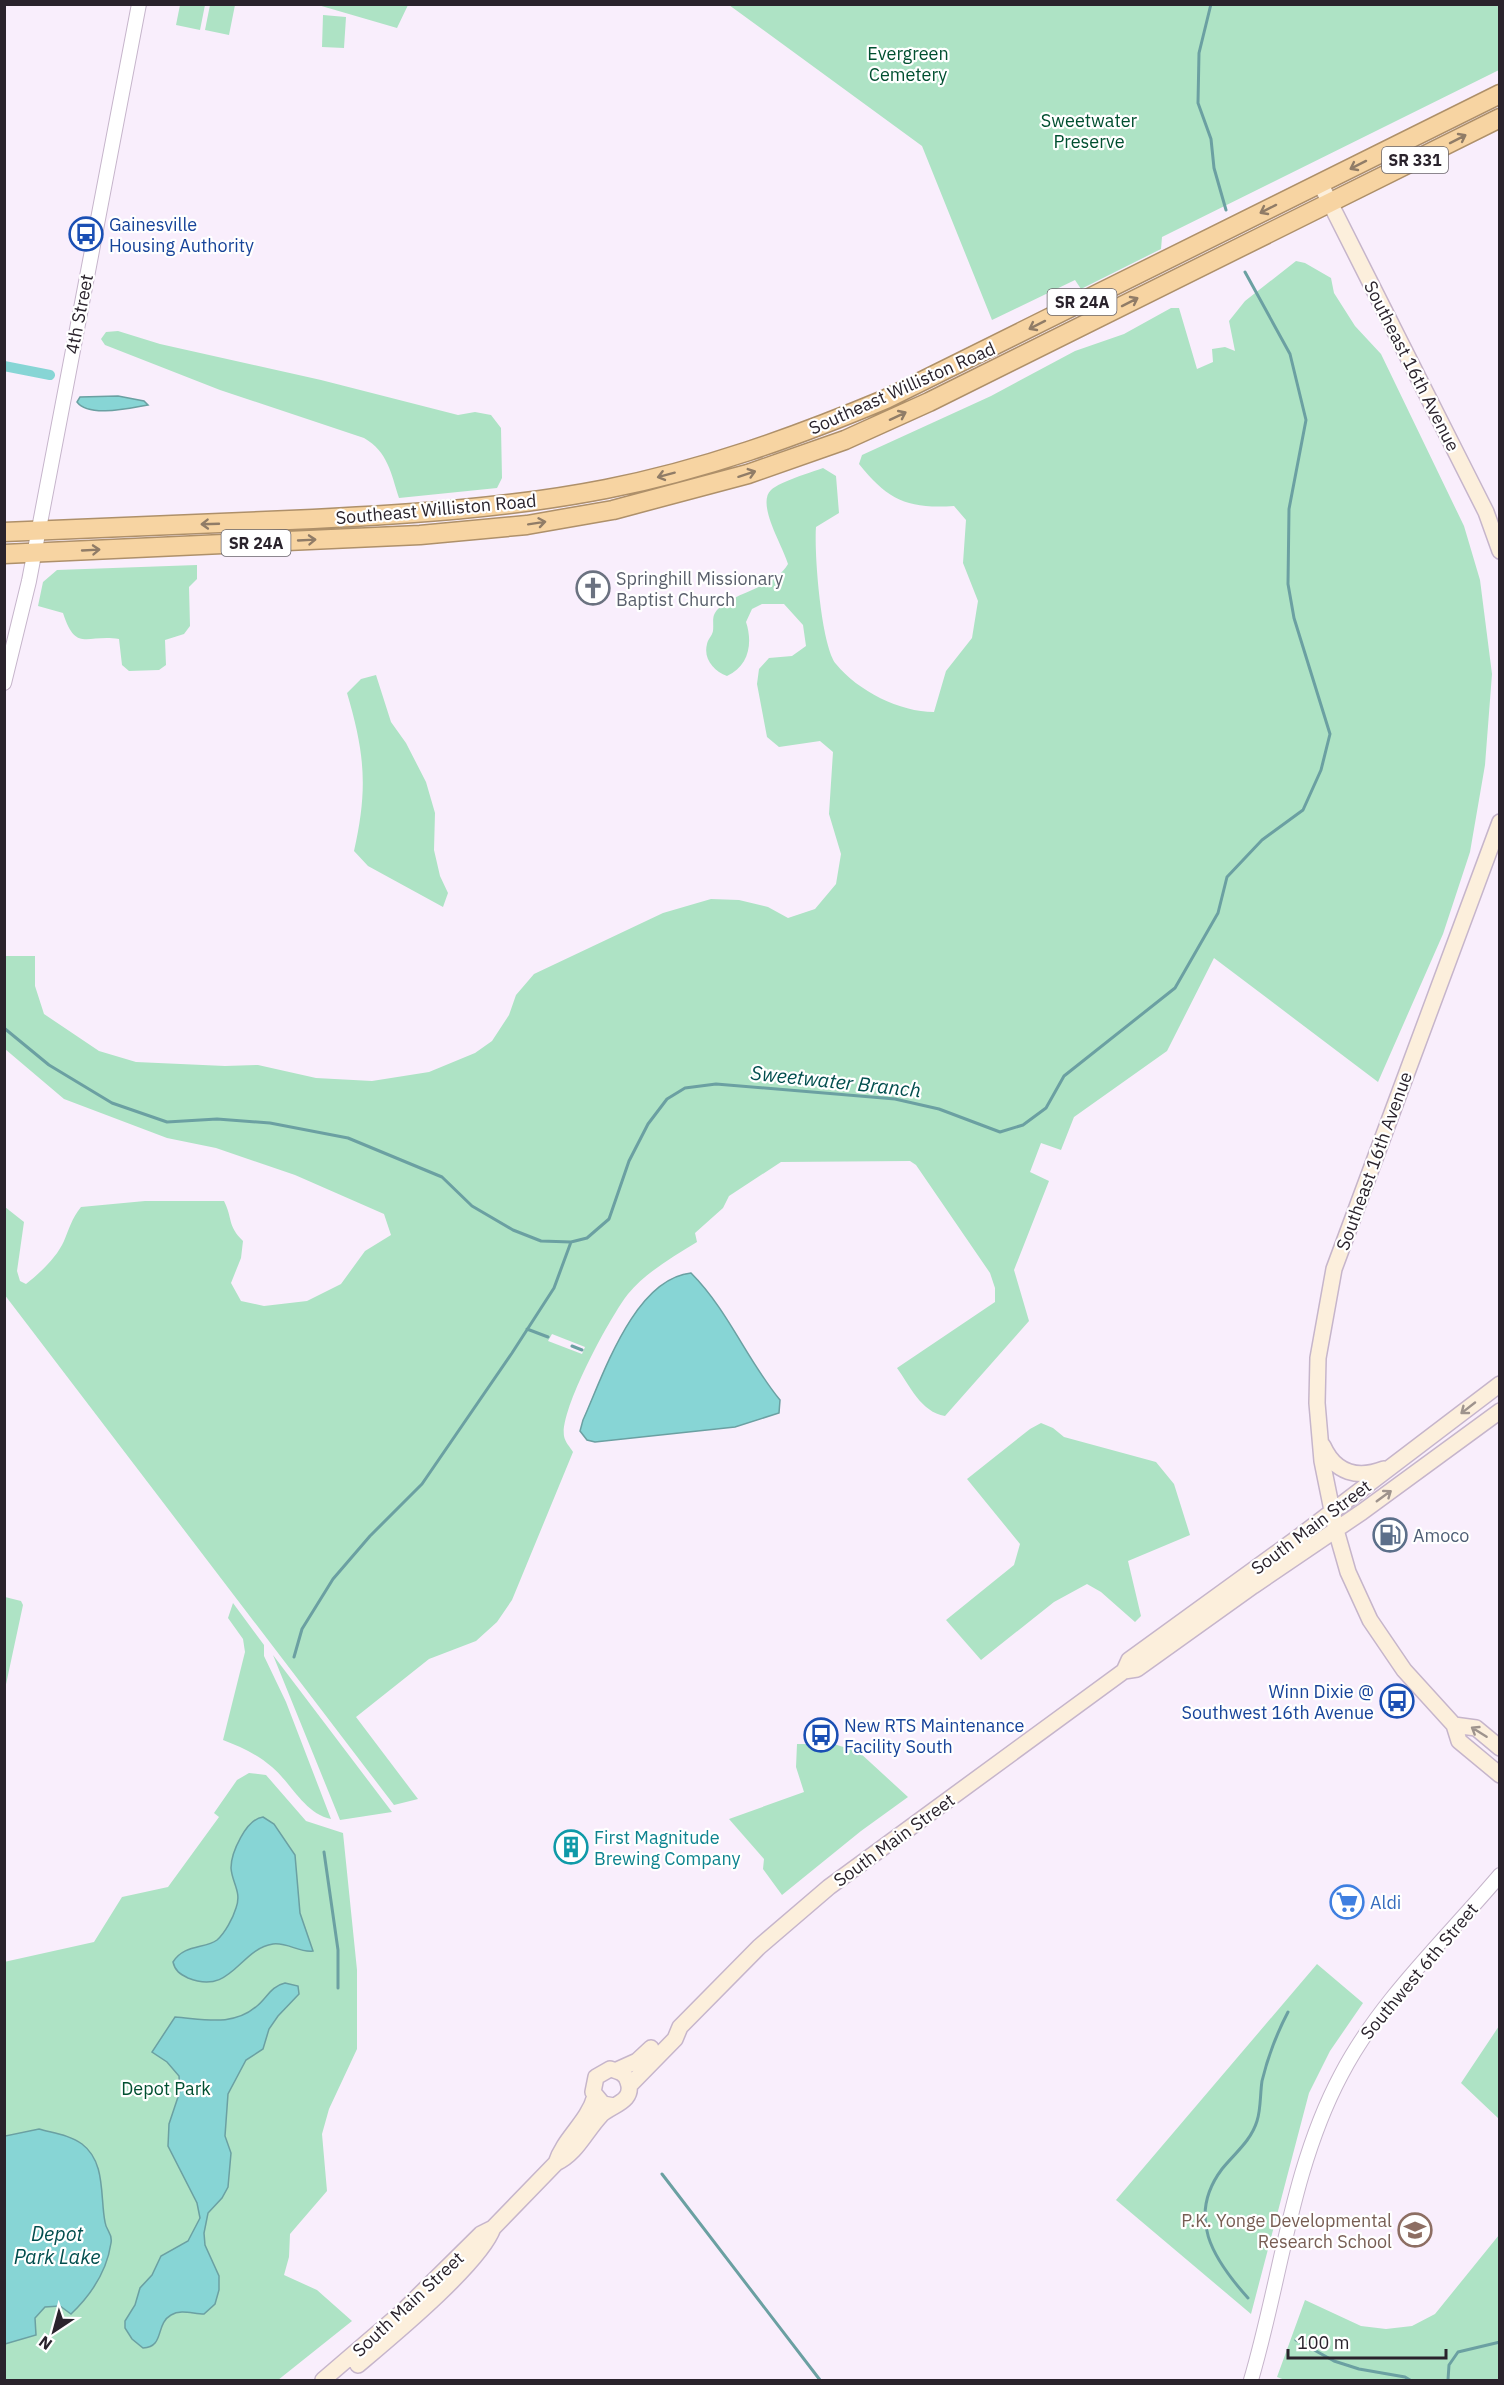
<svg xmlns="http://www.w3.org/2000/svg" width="1504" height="2385" viewBox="0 0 1504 2385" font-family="'IBM Plex Sans',sans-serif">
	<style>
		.green { fill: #aee3c5; fill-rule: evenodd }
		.water { fill: #87d5d5; stroke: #6ba0a2; stroke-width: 1.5 }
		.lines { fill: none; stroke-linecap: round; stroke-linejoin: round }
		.stream { stroke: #6ba0a2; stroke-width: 3 }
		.canal { stroke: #87d5d5; stroke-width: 10 }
		.tertiary-casing { stroke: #c6b5cb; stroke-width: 16 }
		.secondary-casing { stroke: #c6b5cb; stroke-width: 18 }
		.trunk-casing { stroke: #ae906a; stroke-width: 21 }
		.tertiary { stroke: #fff; stroke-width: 14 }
		.secondary { stroke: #fcefdc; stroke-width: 15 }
		.trunk { stroke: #f7d4a2; stroke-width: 18 }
		.oneway { stroke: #907c67 }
		.oneway2 { stroke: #9e938d }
		.labels { text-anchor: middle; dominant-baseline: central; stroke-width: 4.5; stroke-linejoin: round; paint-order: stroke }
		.shield { fill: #fff; stroke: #6a656b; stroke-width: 1.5 }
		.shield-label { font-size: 16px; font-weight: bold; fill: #2a232c }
		.park-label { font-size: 18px; fill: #004f30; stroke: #fff }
		.transit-label { font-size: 18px; fill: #164399; stroke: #fff; text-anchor: start }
		.street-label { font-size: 18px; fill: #2a232c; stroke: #fff }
		.worship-label { font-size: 18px; fill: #5b616d; stroke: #fff; text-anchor: start }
		.service-label { font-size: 18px; fill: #4e5e75; stroke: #fff; text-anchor: start }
		.culture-label { font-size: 18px; fill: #0d838f; stroke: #fff; text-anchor: start }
		.shop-label { font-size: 18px; fill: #366cbe; stroke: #fff; text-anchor: start }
		.education-label { font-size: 18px; fill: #785e54; stroke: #fff; text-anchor: end }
		.water-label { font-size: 20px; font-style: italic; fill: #024e4e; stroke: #fff }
	</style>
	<rect width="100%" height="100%" fill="#f9eefc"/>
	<path class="green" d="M180 5H205L200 30 176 25Z
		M210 5H235L229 35 205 30Z
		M318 5 408 4V5L397 28Z
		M729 5H1499V70L1162 237 1161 249 1081 289 1075 280 992 320 922 146Z
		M323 15 346 17 344 48 322 47Z
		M1296 261 1305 263 1331 278 1334 293 1355 326 1381 354 1464 526 1480 580 1492 674 1485 765 1470 852 1443 934 1378 1082 1214 958 1167 1051 1074 1117 1061 1150 1041 1143 1030 1172 1049 1181 1014 1270 1029 1321 945 1416C921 1412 910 1386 897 1368L995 1302V1288L990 1273 916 1165 910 1161 781 1162 729 1196 723 1208 695 1233 697 1242C673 1257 646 1272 628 1294 610 1317 560 1409 564 1436 565 1442 570 1447 573 1452L512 1600 497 1622 476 1641 429 1659 356 1717 418 1799 394 1805 4 1294 5 1207 24 1222 17 1271 20 1281 26 1284C40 1273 57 1257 64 1241 70 1227 71 1220 81 1207L145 1201H224C233 1219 227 1225 243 1241L241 1258 231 1283 241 1301 264 1306 307 1301 341 1284 365 1251 391 1235 384 1214 295 1175 216 1148 167 1138 64 1099 5 1049V956H35V986L44 1014 99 1051 136 1062 225 1066 258 1065 316 1078 372 1081 429 1072 475 1053 492 1041 509 1015 516 995 534 974 663 913 711 899 739 900 768 907 788 918 815 909 836 884 841 854 829 814 833 752 820 741 779 747 767 737 757 684 759 669 769 658 792 656 806 646 803 625 784 604H762L752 609 746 622C753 643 749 666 727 676 714 671 703 659 707 644 708 639 712 636 713 631 714 622 711 616 718 609 738 590 773 589 788 564 783 546 756 504 771 490 781 481 810 473 823 468L836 476 839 513 816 527C814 552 821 645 836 664 858 691 900 712 934 712L946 671 972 638 978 601 963 563 966 520 954 506C907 509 888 500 859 464L862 455 991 396 1075 351 1124 334 1171 308H1179L1197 369 1213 362 1212 349 1225 347 1235 351 1229 321 1245 301ZM552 1334 585 1347 582 1354 548 1341Z
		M118 331 160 344 321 380 458 415 475 412 491 415 501 428 502 478 497 488 399 498C391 473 388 452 364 438L220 390 105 345 101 339 106 332Z
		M197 565V579L189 587 190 626 184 634 165 640 166 665 159 670 129 671 122 665 119 639C86 634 76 653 63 613L38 606 43 582 57 570Z
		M376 675 391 722 406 743 426 782 435 813 434 850 440 876 448 893 443 907 368 866 354 851C368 789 365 754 347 693L361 679Z
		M1041 1423 1053 1428 1064 1437 1156 1462 1174 1484 1190 1535 1128 1561 1141 1616 1135 1622 1101 1592 1087 1584 1054 1602 981 1660 946 1620 1014 1565 1020 1544 967 1479 1030 1429Z
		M5 1597 21 1601 23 1605 5 1689Z
		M233 1603 264 1645V1656L286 1702 331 1819C305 1814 291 1783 272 1767 257 1754 241 1747 223 1740L245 1652 243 1639 228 1618Z
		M273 1655 392 1812 340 1820Z
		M797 1744H834L859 1752 908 1797 861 1831 782 1895 763 1869 764 1859 729 1819 804 1792 796 1767Z
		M249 1773 266 1775 306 1821 343 1833 357 1970V2049L329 2109 322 2134 327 2191 290 2234 289 2257 284 2275 317 2290 352 2321 278 2380H5L4 1962 94 1942 122 1897 168 1887 219 1817 214 1813 237 1780Z
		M1317 1964 1363 2003 1330 2051 1309 2093 1251 2314 1116 2200Z
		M1499 2026 1500 2119H1499L1461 2083Z
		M1499 2235V2380H1285L1277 2377 1305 2300 1361 2326 1386 2329 1412 2326 1435 2314Z"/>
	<path class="water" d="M118 396 144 401 148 405C130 408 89 418 77 402L80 397Z
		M691 1273C728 1310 747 1360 780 1400L779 1413 735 1427 595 1442 587 1440 580 1431 583 1420C603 1376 634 1279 691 1273Z
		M263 1817 274 1824 295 1855 300 1913 313 1951C300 1953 287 1942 273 1944 239 1949 232 1996 188 1978 180 1974 175 1971 173 1962 184 1944 205 1949 217 1940 225 1933 233 1918 236 1908 242 1892 232 1883 231 1868 231 1853 246 1819 263 1817Z
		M285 1983 298 1986 299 1994 278 2016 269 2029 263 2049 246 2060 228 2094 225 2136 231 2153 228 2187 222 2198 208 2213 204 2233 205 2245 219 2276V2290L215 2304 204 2314C193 2314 181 2309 171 2315 155 2324 165 2347 143 2348L132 2339 125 2328V2321L135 2305 140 2288 152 2275 161 2256 188 2241 200 2218 197 2203 168 2146 169 2124 180 2091 179 2076 167 2062 152 2052 175 2017C204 2019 233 2027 257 2006 267 1998 271 1986 285 1983Z
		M39 2129C53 2133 70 2135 82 2144 106 2162 100 2197 105 2222 106 2231 113 2233 111 2243 107 2270 91 2295 71 2314L60 2306 45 2307 35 2318 36 2335 5 2344V2136Z"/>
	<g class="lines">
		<path class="stream" d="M1211 4 1199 53 1198 103 1211 139 1214 168 1226 210
			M4 1028 49 1065 112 1103 167 1122 217 1119 270 1123 348 1138 442 1177 472 1206 513 1230 541 1241 571 1242 587 1238 609 1219 629 1161 648 1124 667 1099 685 1088 716 1084 895 1099 939 1109 1000 1132 1023 1125 1046 1108 1064 1076 1175 988 1218 913 1227 877 1262 840 1303 810 1321 770 1330 734 1294 618 1288 584 1289 509 1306 420 1290 354 1245 272
			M527 1329 548 1337
			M572 1346 582 1350
			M294 1657 302 1629 333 1579 370 1536 422 1484 512 1353 554 1288 571 1242
			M324 1852 338 1950V1988
			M662 2174 820 2380
			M1248 2298C1213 2259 1186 2217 1222 2169 1234 2154 1251 2141 1257 2121 1261 2109 1260 2094 1262 2081 1268 2056 1276 2035 1288 2012
			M1296 2340 1334 2361 1359 2369 1405 2377 1410 2380
			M1448 2380 1449 2365 1458 2352 1500 2342"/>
		<path class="canal" d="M4 366 50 375"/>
		<g class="tertiary-casing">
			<path id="tertiary" d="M4 683 29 581 139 4
				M1251 2380C1281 2279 1291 2169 1341 2075 1380 2000 1446 1939 1500 1875"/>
		</g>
		<g class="secondary-casing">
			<path id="secondary" d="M1320 183 1486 512 1500 551
				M1500 822 1334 1269 1318 1358 1317 1403 1322 1461 1336 1530 1348 1572 1370 1620 1404 1670 1454 1725 1459 1741 1500 1775
				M1323 1446C1335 1473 1358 1479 1384 1469
				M1124 1671 1129 1660 1300 1536 1500 1384
				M1454 1725 1476 1728 1500 1748
				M617 2070 637 2061 651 2048
				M629 2086 675 2039 680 2027 759 1947 829 1887 1124 1671 1137 1669 1253 1586 1362 1512 1500 1411
				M556 2163C564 2138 588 2122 595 2096
				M358 2365C390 2338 480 2264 493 2228
				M323 2380 401 2313 481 2234 493 2228 556 2163C577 2153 585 2132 601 2115 611 2105 635 2102 628 2082 626 2073 618 2071 610 2069L596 2077 593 2092 603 2104 614 2106"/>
		</g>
		<g class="trunk-casing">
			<path id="trunk" d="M4 532C107 528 210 524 313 519 411 514 509 508 606 489 703 470 795 437 886 399L1500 94
				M4 554 420 535 527 525 613 510 748 474 845 440 929 402 1500 118"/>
		</g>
		<use href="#tertiary" class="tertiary"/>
		<use href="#secondary" class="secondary"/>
		<use href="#trunk" class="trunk"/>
	</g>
	<defs><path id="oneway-shaft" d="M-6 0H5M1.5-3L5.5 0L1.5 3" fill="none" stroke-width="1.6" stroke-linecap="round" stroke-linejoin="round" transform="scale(1.5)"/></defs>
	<g class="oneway">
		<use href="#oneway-shaft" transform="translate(1458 139) rotate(-27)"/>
		<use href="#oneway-shaft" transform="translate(1358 165) rotate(153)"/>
		<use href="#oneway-shaft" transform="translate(1268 209) rotate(153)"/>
		<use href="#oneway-shaft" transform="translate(1130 302) rotate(-27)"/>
		<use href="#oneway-shaft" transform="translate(1037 325) rotate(153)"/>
		<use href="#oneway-shaft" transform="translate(898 416) rotate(-25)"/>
		<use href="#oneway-shaft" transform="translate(747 474) rotate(-18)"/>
		<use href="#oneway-shaft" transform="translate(666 475) rotate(165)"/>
		<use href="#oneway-shaft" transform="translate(537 523) rotate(-9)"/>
		<use href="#oneway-shaft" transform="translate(210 524) rotate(178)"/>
		<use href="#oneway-shaft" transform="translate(307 540) rotate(-3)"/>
		<use href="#oneway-shaft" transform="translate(91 550) rotate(-3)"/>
	</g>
	<g class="oneway2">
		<use href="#oneway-shaft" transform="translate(1468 1408) rotate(142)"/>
		<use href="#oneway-shaft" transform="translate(1384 1496) rotate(-36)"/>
		<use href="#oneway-shaft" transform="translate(1479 1732) rotate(-148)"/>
	</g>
	<defs>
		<g id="bus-ring" transform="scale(1.725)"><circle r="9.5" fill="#fff" stroke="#1a4fb4" stroke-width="1.5"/><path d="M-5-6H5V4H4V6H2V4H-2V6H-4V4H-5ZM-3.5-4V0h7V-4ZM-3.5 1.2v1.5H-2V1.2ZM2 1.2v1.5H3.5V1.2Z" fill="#1a4fb4"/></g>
		<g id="church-ring" transform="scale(1.725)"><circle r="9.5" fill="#fff" stroke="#6b7280" stroke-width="1.5"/><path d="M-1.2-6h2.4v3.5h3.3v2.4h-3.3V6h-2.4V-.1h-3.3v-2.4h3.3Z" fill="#6b7280"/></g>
		<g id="fuel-ring" transform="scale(1.725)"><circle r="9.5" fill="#fff" stroke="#5c6f8a" stroke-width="1.5"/><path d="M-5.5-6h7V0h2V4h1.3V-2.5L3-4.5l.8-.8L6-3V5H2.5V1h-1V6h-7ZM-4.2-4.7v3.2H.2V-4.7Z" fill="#5c6f8a"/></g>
		<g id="building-ring" transform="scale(1.725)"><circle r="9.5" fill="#fff" stroke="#0f9aa8" stroke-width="1.5"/><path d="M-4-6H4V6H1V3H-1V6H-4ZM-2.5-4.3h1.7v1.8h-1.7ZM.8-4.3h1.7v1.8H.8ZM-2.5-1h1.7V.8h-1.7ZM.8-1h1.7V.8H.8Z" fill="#0f9aa8"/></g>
		<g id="supermarket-ring" transform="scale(1.725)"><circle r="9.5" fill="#fff" stroke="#3f7fe0" stroke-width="1.5"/><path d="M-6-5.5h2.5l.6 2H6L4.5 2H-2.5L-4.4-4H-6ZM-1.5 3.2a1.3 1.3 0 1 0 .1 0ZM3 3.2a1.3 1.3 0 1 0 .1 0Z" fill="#3f7fe0"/></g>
		<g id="school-ring" transform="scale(1.725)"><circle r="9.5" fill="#fff" stroke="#8d6e63" stroke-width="1.5"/><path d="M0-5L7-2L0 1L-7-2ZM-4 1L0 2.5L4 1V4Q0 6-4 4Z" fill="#8d6e63"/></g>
	</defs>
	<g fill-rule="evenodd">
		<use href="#bus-ring" x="86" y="234"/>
		<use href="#church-ring" x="593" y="588"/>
		<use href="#fuel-ring" x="1390" y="1535"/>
		<use href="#bus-ring" x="1397" y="1701"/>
		<use href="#bus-ring" x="821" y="1735"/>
		<use href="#building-ring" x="571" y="1847"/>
		<use href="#supermarket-ring" x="1347" y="1902"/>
		<use href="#school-ring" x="1415" y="2230"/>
	</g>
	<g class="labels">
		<g class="shield">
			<rect x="1382" y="147" width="66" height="26" rx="4.5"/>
			<rect x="1047.5" y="289" width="69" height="26" rx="4.5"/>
			<rect x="221.5" y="530" width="69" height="26" rx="4.5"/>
		</g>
		<g class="shield-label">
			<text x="1415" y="160">SR 331</text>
			<text x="1082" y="302">SR 24A</text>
			<text x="256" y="543">SR 24A</text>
		</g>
		<g class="park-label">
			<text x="908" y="53">Evergreen<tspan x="908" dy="21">Cemetery</tspan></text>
			<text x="1089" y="120">Sweetwater<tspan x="1089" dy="21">Preserve</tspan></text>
			<text x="166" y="2088">Depot Park</text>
		</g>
		<g class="transit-label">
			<text x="109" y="224">Gainesville<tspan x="109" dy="21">Housing Authority</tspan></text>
			<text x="1374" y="1691" text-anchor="end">Winn Dixie @<tspan x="1374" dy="21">Southwest 16th Avenue</tspan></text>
			<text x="844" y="1725">New RTS Maintenance<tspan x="844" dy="21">Facility South</tspan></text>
		</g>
		<g class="street-label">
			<text transform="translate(79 314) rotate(-79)">4th Street</text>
			<text transform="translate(1412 366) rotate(63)">Southeast 16th Avenue</text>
			<text transform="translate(902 388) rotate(-24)">Southeast Williston Road</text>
			<text transform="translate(436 509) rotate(-5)">Southeast Williston Road</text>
			<text transform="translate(1374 1161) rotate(-70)">Southeast 16th Avenue</text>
			<text transform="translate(1311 1527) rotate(-37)">South Main Street</text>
			<text transform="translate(894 1840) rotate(-36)">South Main Street</text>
			<text transform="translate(1419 1971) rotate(-50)">Southwest 6th Street</text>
			<text transform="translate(408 2304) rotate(-43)">South Main Street</text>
		</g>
		<g class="worship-label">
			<text x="616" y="578">Springhill Missionary<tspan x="616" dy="21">Baptist Church</tspan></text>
		</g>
		<g class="service-label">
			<text x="1413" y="1535">Amoco</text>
		</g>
		<g class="culture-label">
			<text x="594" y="1837">First Magnitude<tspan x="594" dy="21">Brewing Company</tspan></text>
		</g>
		<g class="shop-label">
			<text x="1370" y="1902">Aldi</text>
		</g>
		<g class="education-label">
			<text x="1392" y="2220">P.K. Yonge Developmental<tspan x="1392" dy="21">Research School</tspan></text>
		</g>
		<g class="water-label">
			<text transform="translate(836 1081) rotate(6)">Sweetwater Branch</text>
			<text x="57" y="2233">Depot<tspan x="57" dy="23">Park Lake</tspan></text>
		</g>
	</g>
	<rect width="1504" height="2385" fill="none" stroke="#2a232c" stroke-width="12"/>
	<g transform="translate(54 2331) rotate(216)" stroke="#ffffff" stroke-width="4.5" paint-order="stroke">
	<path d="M0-4.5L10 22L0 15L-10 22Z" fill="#2a232c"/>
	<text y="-9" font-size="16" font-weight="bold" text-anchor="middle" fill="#2a232c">N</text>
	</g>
	<path d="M1288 2349v9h158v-9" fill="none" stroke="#2a232c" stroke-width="3"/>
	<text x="1297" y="2349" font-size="18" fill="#2a232c" stroke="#ffffff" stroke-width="4.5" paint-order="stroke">100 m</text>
</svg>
